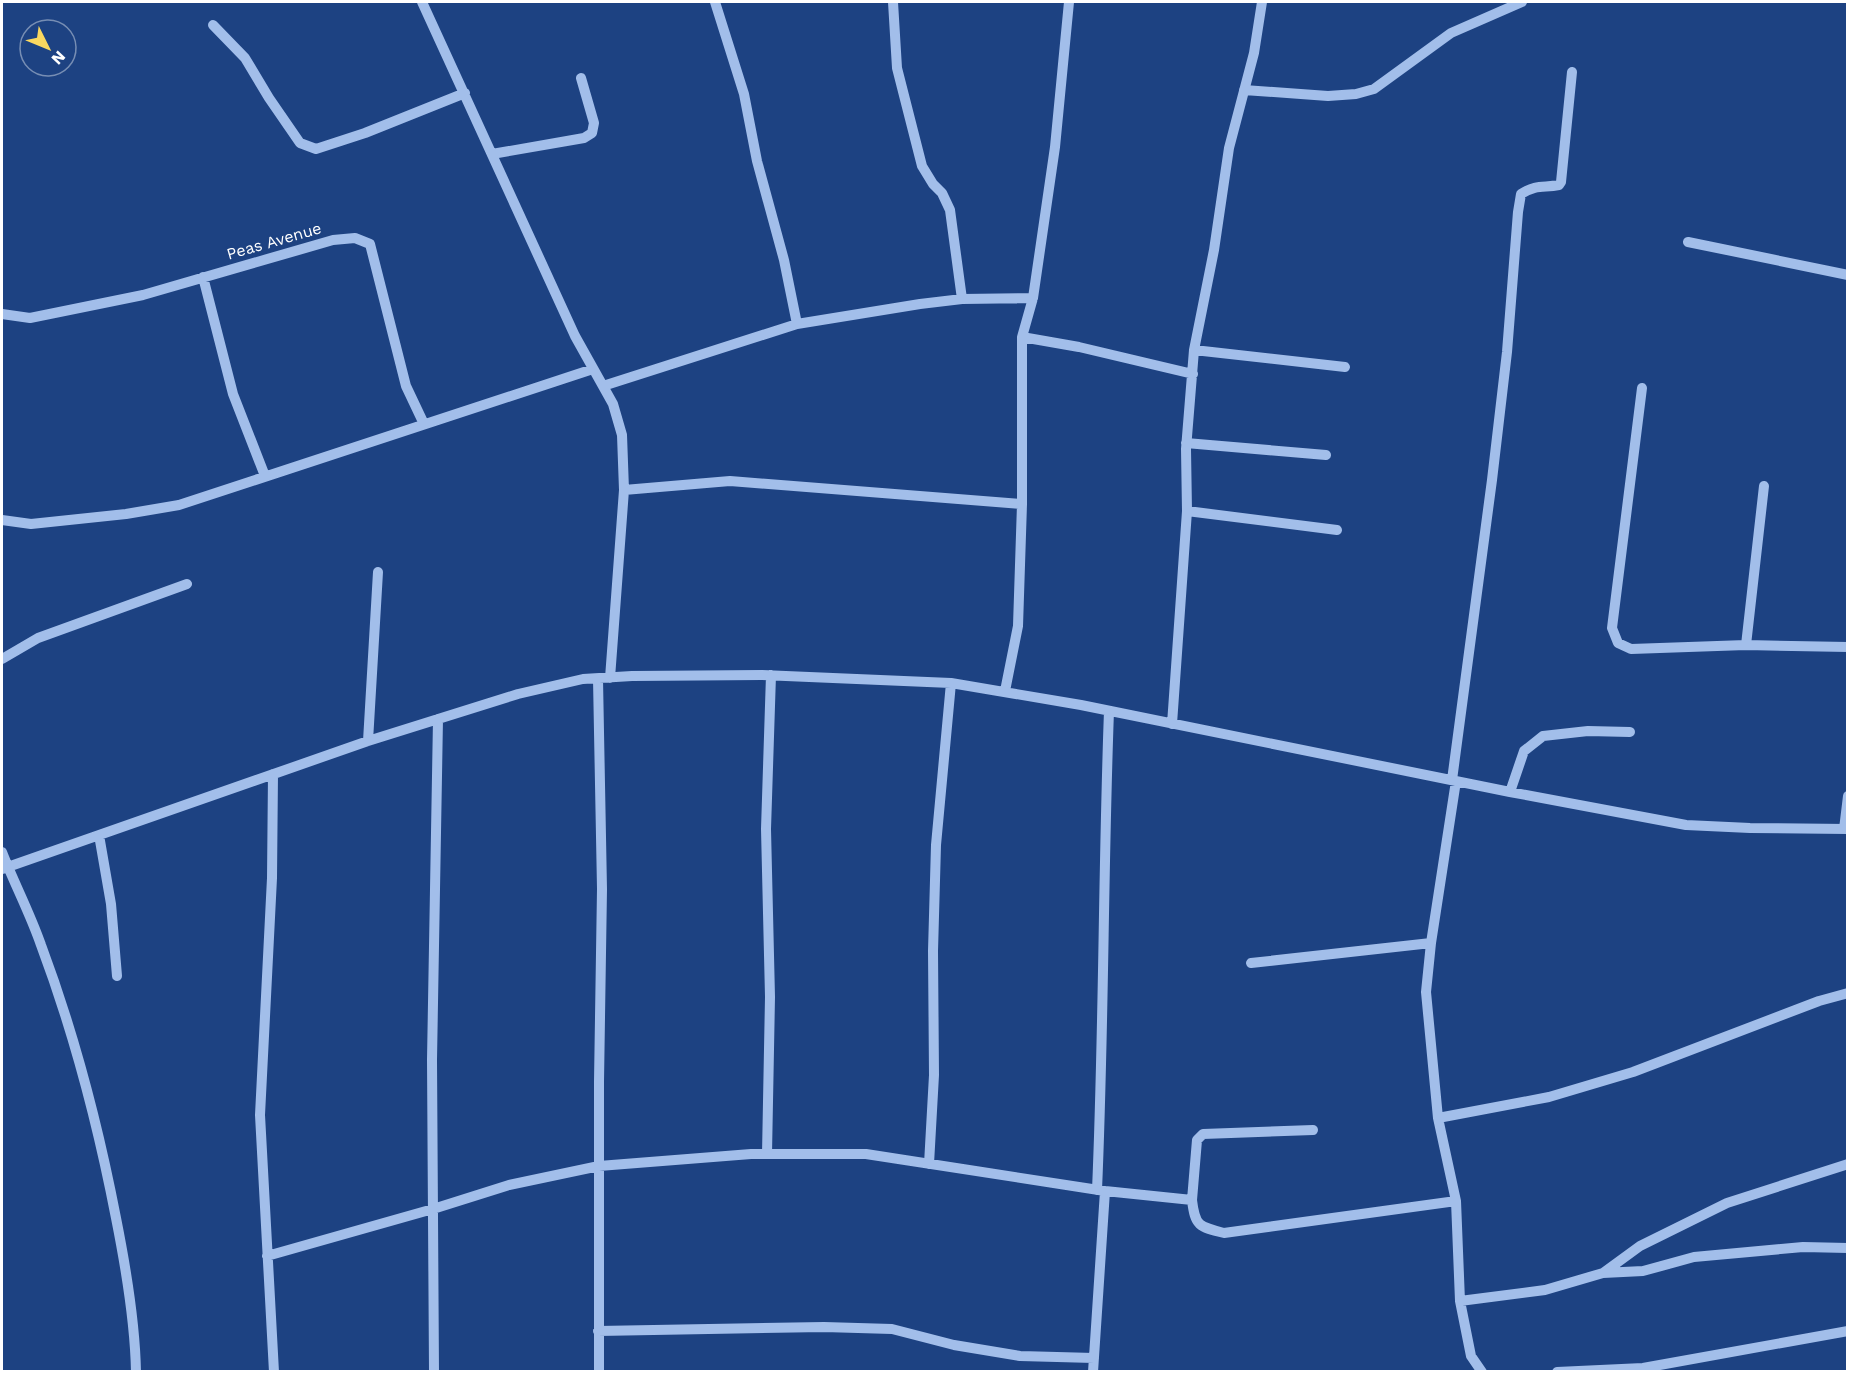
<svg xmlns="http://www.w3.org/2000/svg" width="1849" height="1373" viewBox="0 0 1849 1373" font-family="'Work Sans',sans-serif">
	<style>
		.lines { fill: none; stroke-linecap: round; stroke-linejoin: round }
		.minor { stroke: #a2beea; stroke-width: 10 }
		.labels { text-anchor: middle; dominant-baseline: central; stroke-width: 4.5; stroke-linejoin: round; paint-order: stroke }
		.street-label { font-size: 16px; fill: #fff; stroke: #1d4282 }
	</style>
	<rect width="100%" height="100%" fill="#1d4282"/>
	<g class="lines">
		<path class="minor" d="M422 2 575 336 613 404 622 435 624 490 610 678
			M715 2 744 94 757 161 784 260 797 324
			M893 2 897 68 922 166 933 184 942 193 950 210 962 299
			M213 25 245 58 269 98 300 143 316 149 365 133 465 93
			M1244 90 1328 96 1356 94 1374 89 1451 33 1522 2
			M492 154 584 138 592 133 594 123 581 78
			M1688 242 1848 275
			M203 277 233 394 265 476
			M2 314 30 318 143 295 333 240 355 238 370 244 406 386 424 424
			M1022 337 1079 347 1193 374
			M1194 350 1345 367
			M603 386 797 324 920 304 962 299 1033 298
			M1642 388 1612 628 1618 643 1631 649 1746 645 1848 647
			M1186 443 1326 455
			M624 490 730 481 1022 504
			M1187 511 1337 530
			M2 520 31 524 126 514 179 505 593 369
			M1746 645 1764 486
			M2 659 38 638 187 584
			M598 679 602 889 599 1082V1372
			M1005 691 1018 626 1022 504V337L1033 298 1055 147 1069 2
			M1172 724 1187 511 1186 449 1194 350 1214 250 1229 148 1254 53 1262 2
			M368 741 378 572
			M273 774 272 878 260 1115 274 1372
			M1452 780 1492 480 1507 352 1518 212 1521 194C1537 184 1543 188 1559 185L1561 182 1572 72
			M1456 781 1431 943 1426 992 1438 1118 1456 1201 1460 1301 1471 1356 1482 1372
			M1510 792 1524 751 1543 736 1588 731 1630 732
			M1844 829 1848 796
			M99 835 111 904 117 976
			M2 852C14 883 30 913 41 945 74 1033 98 1125 116 1218 126 1268 135 1320 136 1372
			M2 869 368 741 518 694 583 679 632 676 762 675 951 683 1081 705 1510 792 1686 825 1750 828 1848 829
			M1251 963 1431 943
			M1438 1118 1549 1097 1633 1072 1819 1001 1848 993
			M767 1154 770 997 766 829 771 675
			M929 1164 934 1075 933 951 936 845 951 683
			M1097 1190C1104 1030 1103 871 1109 711
			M1192 1200 1197 1140 1203 1134 1313 1130
			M267 1256 433 1209 509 1185 599 1166 751 1154H866L1105 1191 1192 1200C1195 1226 1199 1227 1224 1233L1456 1201
			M1603 1273 1640 1246 1727 1203 1848 1164
			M1460 1301 1545 1290 1603 1273 1643 1271 1694 1257 1803 1247 1848 1248
			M598 1331 824 1327 892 1329 954 1345 1020 1356 1094 1358
			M434 1372 432 1060 438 719
			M1093 1372 1105 1191
			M1557 1372 1643 1368 1848 1331"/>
	</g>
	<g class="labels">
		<g class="street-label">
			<text transform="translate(274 241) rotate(-16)">Peas Avenue</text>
		</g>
	</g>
	<rect width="1849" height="1373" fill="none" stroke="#ffffff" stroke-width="6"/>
	<g transform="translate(48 48) rotate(133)"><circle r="28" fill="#1d4282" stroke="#778eb4" stroke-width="1.5"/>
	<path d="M0-4.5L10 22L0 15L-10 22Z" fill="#fad860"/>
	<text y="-9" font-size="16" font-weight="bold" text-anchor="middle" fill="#ffffff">N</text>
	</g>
</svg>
